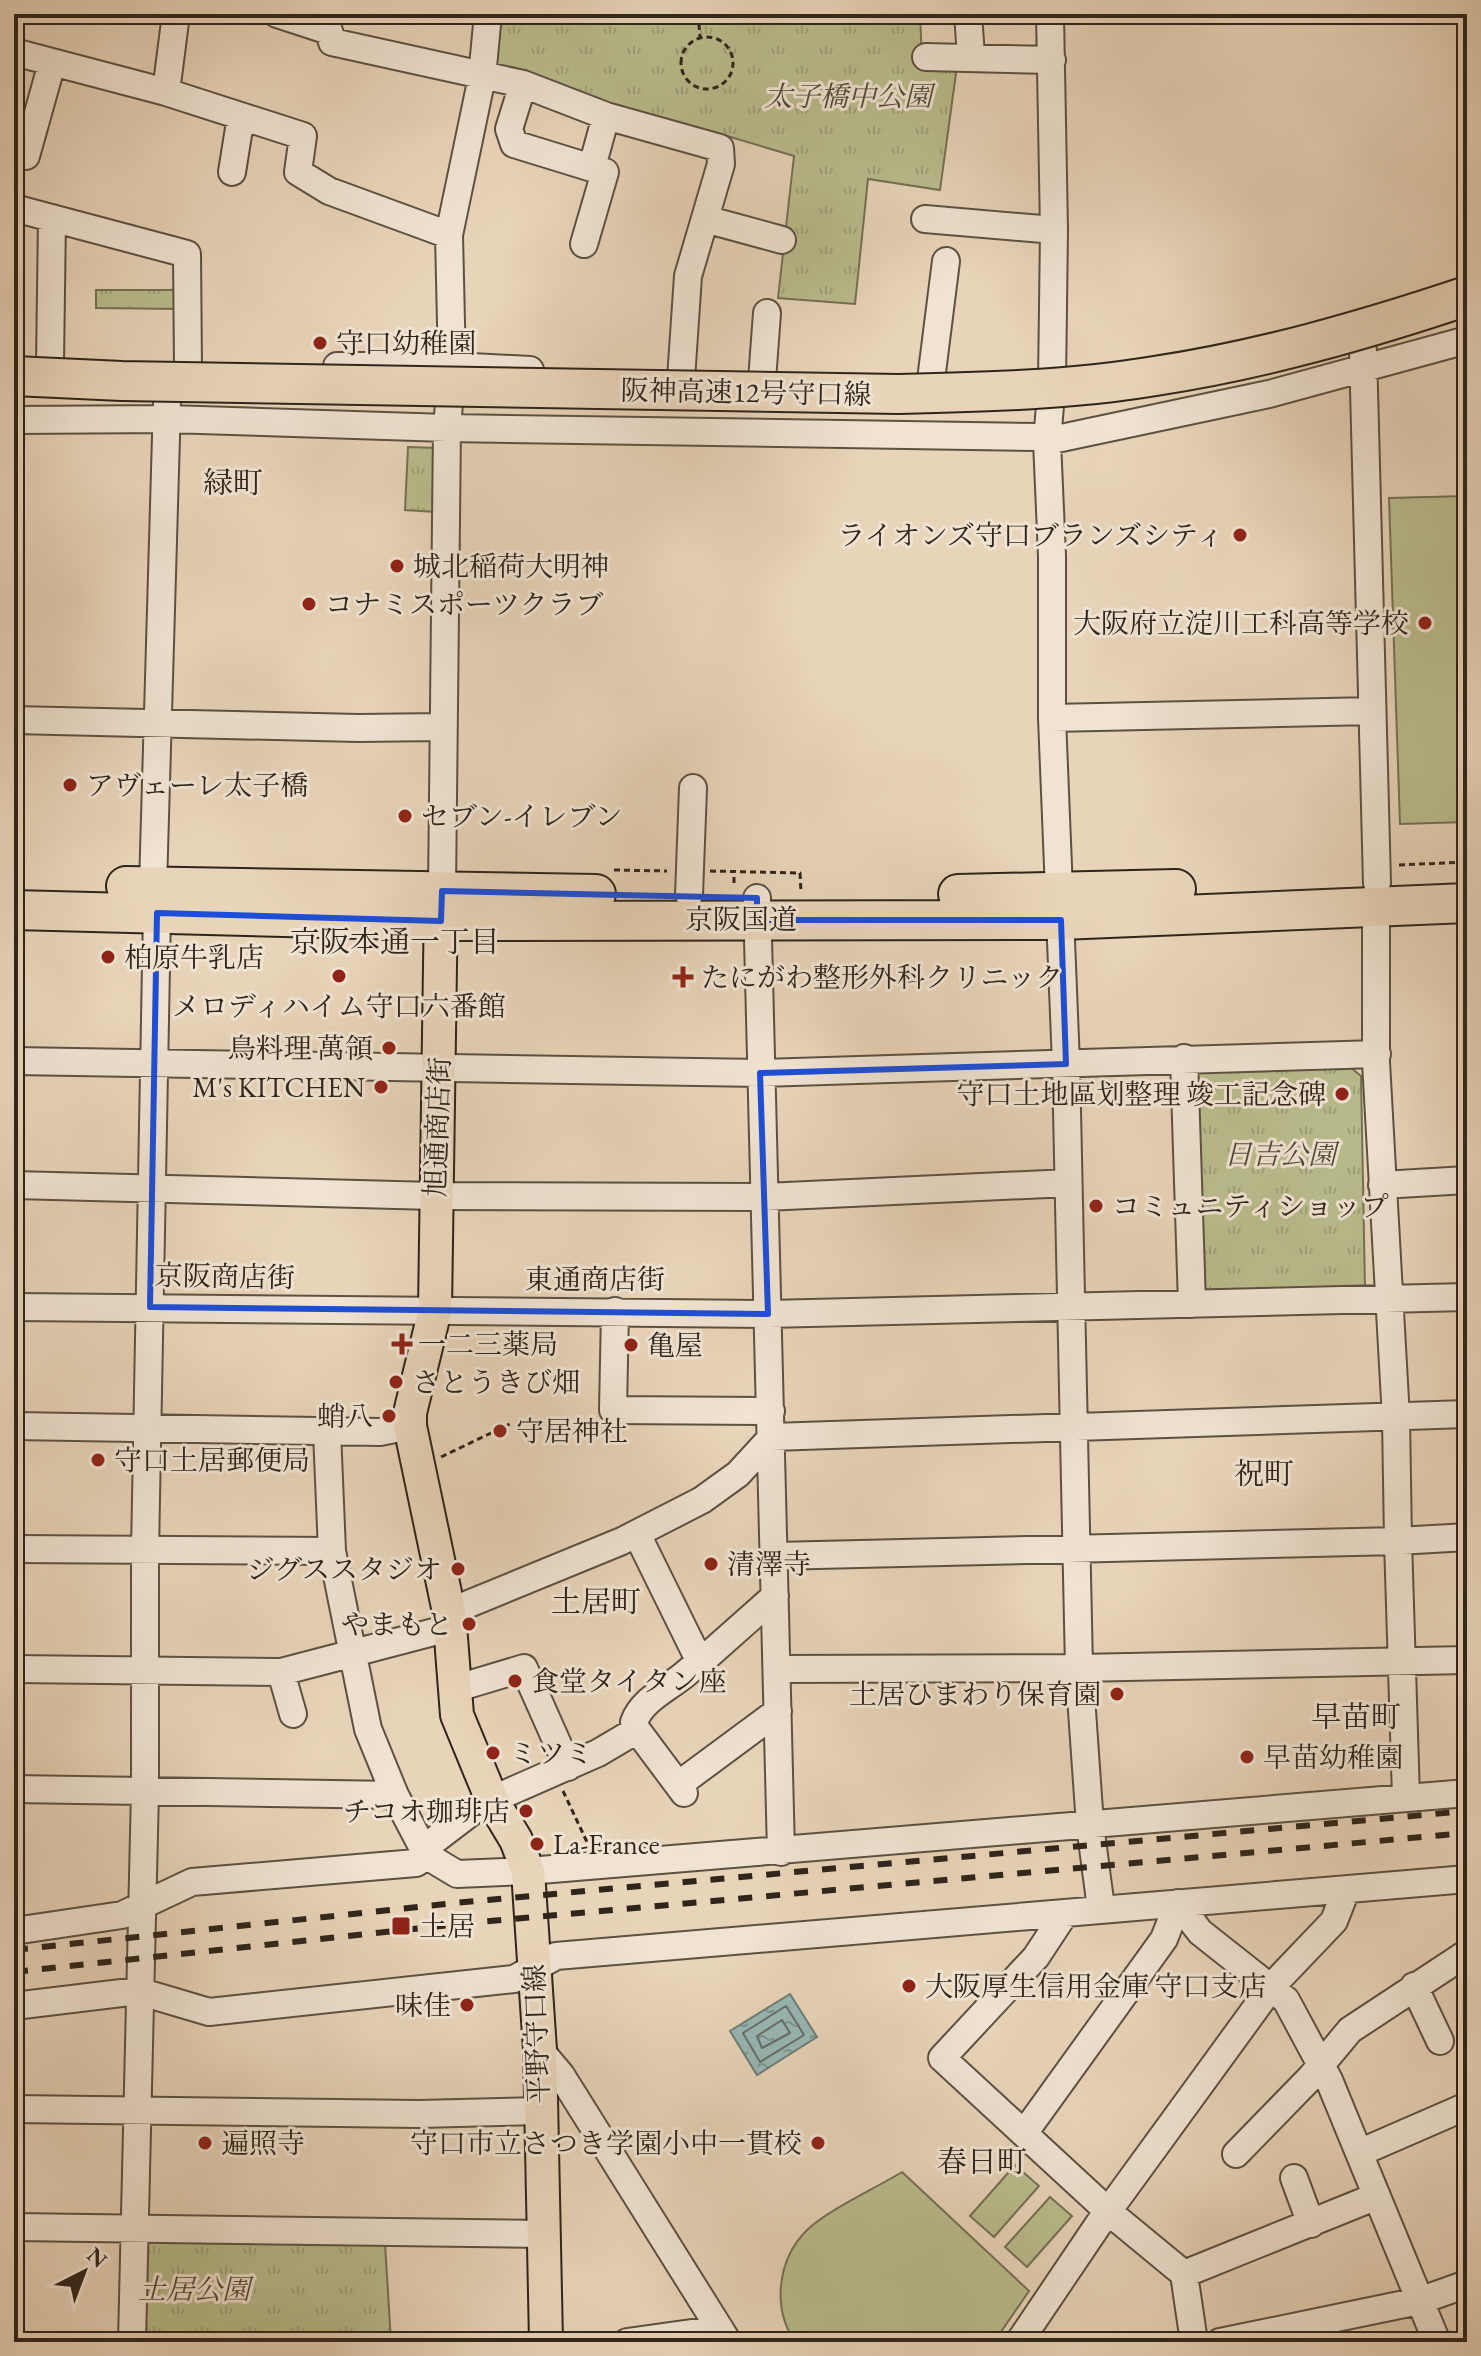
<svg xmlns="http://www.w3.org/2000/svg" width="1481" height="2356" viewBox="0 0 1481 2356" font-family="'EB Garamond','Noto Serif JP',serif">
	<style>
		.park { fill: url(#park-tufts); stroke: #747054; stroke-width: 2 }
		.pitch { fill: #b9bc8d; stroke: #747054; stroke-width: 2 }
		.water { fill: url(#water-ripples); stroke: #6e7d77; stroke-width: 2 }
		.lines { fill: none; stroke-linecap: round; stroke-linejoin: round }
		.shore { stroke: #646e68; stroke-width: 2 }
		.minor-casing { stroke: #5d5142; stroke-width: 30 }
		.major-casing { stroke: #2f251b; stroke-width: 36 }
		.highway-casing { stroke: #2f251b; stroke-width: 42 }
		.path { stroke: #2f251b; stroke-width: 3; stroke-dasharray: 6 4; stroke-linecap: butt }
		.minor { stroke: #f0e3d2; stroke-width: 26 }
		.major { stroke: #e8d4b9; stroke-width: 32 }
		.highway { stroke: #e8d4b9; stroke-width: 38 }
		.rail { stroke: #2f251b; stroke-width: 6; stroke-dasharray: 14 14; stroke-linecap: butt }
		.highway-bridge-casing { stroke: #2f251b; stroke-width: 42; stroke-linecap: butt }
		.highway-bridge { stroke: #e8d4b9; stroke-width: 38 }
		.marked { fill: none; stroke: #1d4ed8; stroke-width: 6; stroke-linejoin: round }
		.poi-dot { fill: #8f2418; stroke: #f0e3d2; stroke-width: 3 }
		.labels { text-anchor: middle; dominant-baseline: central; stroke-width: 6; stroke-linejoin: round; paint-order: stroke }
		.park-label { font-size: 28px; font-style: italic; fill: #524b38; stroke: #f0e3d2 }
		.poi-label { font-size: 28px; fill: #2f251b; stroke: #f0e3d2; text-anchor: start }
		.street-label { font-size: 28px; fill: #2f251b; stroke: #f0e3d2 }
		.neighbourhood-label { font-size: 30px; fill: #2f251b; stroke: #f0e3d2 }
	</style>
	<defs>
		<pattern id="park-tufts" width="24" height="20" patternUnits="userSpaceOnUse" patternTransform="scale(2)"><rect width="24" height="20" fill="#b9bc8d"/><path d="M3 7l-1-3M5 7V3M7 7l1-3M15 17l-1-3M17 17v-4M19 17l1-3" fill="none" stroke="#9fa179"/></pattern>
		<pattern id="water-ripples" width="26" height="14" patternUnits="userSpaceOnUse" patternTransform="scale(2)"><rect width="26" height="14" fill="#98b7b5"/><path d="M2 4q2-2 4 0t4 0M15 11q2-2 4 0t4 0" fill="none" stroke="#7c9592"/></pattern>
	</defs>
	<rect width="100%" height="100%" fill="#e8d4b9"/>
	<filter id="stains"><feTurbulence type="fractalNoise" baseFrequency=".0025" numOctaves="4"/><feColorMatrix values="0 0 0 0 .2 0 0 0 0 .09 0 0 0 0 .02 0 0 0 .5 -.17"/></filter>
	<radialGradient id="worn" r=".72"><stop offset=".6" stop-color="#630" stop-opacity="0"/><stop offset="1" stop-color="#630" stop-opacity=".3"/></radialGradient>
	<path class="park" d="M494 14H920L922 60 957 66 940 190 868 179 855 304 778 298 794 156 724 135 619 111 488 65Z
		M96 290H180V309L96 308Z
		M408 447 437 448 435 512 405 510Z
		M1350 1067 1361 1076 1365 1289 1211 1295 1200 1285 1193 1079 1200 1070Z
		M141 2234 385 2243 391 2342H140Z"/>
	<path class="pitch" d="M1467 496V822L1400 824 1389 498Z
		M1015 2165 1039 2186 994 2237 970 2216Z
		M902 2172 1029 2291 994 2342H795C772 2308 777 2260 807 2230 828 2210 876 2188 902 2172Z
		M1050 2197 1072 2216 1027 2267 1005 2247Z"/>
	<path class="water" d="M790 1994 817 2037 757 2075 730 2031Z"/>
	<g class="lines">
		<path class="shore" d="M786 2006 804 2035 760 2062 743 2033Z
			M782 2020 790 2033 762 2048 757 2036Z"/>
		<g class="minor-casing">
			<path id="minor" d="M277 14 329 31 332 42 523 84 606 116 720 148 721 164 688 276 681 379
				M968 14 971 56
				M1050 14 1054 230 1052 382 1047 441 1052 556V718L1066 1064 1079 1668 1090 1825 1101 1908
				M14 52 166 92 303 136 298 172 329 191 449 235
				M926 57 1052 60
				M523 84 509 129 514 144 605 172 584 244
				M166 92 176 14
				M26 156 52 63
				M592 167 606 116
				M232 172 241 116
				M14 208 187 254 188 367
				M705 219 782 240
				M925 219 1054 230
				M1363 351 1377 883
				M50 363 52 218
				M337 366H452L530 370
				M762 380 767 313
				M931 380 946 261
				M14 420 168 419 447 428 1037 437 1047 441 1269 394 1467 340
				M1052 718 1372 711
				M14 720 358 728 441 727
				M153 886 167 402
				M442 891 447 428 452 366 449 235 482 77 488 14
				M689 895 693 788
				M757 898 781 1852
				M1376 906V1062L1396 1418 1398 1541 1467 1537
				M1184 1058 1192 1304
				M14 1061 760 1073 1377 1054
				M14 1185 434 1196 765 1197 1068 1183
				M1382 1185 1467 1180
				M14 1307 768 1314 1467 1297
				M615 1311 613 1410 771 1411
				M14 1426 380 1432 410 1426
				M327 1432 332 1551 368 1729 395 1795 427 1856
				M637 1534 699 1660
				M14 1549 332 1551
				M775 1556 1398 1541 1406 1797
				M449 1612 622 1541 702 1500 738 1474 772 1437 1467 1414
				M14 1669 281 1672 449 1628
				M777 1669 1079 1668 1467 1660
				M281 1672 293 1714
				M454 1689 524 1668 568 1767
				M637 1730 684 1793
				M678 1785 778 1711
				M14 1789 395 1795
				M423 1849 482 1804 598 1753 637 1730 634 1722C644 1694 682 1684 699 1660H703L775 1596
				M1178 1903 1200 1932 1286 2000 1329 2080 1359 2153
				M1065 1913 1036 1957 942 2058 1110 2213 1184 2274 1377 2196
				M14 1931 122 1915 192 1882 416 1863 427 1856 457 1874 528 1871 1467 1793
				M1414 1986 1440 2041
				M14 2006 138 1991 209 2012 514 1979 556 1956 1467 1879
				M540 2050 561 2075 728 2342
				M14 2109 419 2114 539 2111
				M1025 2132 1164 1939 1178 1903
				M1236 2154 1311 2077 1350 2030 1467 1953
				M1294 2178 1311 2224
				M14 2227 544 2234
				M1184 2274 1194 2342
				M132 2342 145 1791V1552L157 913
				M627 2342 720 2329
				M1019 2342 1098 2225 1272 1986 1334 1921 1346 1890
				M1220 2342 1419 2301 1467 2284
				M1437 2342 1359 2153 1467 2106"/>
		</g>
		<g class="major-casing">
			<path id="major" d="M441 897 435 1310 410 1413V1426L449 1612 457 1715 492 1800 516 1840 528 1871 540 2050 546 2342"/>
		</g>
		<g class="highway-casing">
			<path id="highway" d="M126 886 596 894
				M958 894 1176 889
				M14 910 441 921 1061 920 1467 903"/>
		</g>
		<path class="path" d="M698 14 700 37
			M681 63a26 26 0 1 1 52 0a26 26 0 1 1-52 0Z
			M1399 865 1467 862
			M614 870 667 871
			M710 871 800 873 801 892
			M734 883V874
			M1344 1094H1349
			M441 1457 512 1423
			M563 1791 587 1842"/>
		<use href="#minor" class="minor"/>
		<use href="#major" class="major"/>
		<use href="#highway" class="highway"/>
		<path class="rail" d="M14 1950 465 1902 1467 1811
			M14 1972 468 1923 1467 1833"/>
		<g class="highway-bridge-casing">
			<path id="highway-bridge" d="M14 376 122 381 899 394C985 392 1070 390 1155 376 1261 360 1365 330 1467 296"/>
		</g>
		<use href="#highway-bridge" class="highway-bridge"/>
	</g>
	<path class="marked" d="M442 891 757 898V920H1061L1066 1064 760 1073 768 1314 150 1307 157 913 441 921Z"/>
	<g class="poi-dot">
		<circle cx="320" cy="343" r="8"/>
		<circle cx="1240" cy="535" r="8"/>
		<circle cx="397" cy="566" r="8"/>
		<circle cx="309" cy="604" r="8"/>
		<circle cx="1425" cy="623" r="8"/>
		<circle cx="70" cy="785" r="8"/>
		<circle cx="405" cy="816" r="8"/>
		<circle cx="108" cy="957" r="8"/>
		<circle cx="339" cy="976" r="8"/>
		<path d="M679 965h8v8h8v8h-8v8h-8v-8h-8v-8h8z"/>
		<circle cx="389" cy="1048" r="8"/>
		<circle cx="381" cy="1087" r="8"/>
		<circle cx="1342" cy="1094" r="8"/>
		<circle cx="1096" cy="1206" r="8"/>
		<path d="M398 1332h8v8h8v8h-8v8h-8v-8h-8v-8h8z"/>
		<circle cx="631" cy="1345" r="8"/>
		<circle cx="396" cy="1382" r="8"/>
		<circle cx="389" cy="1416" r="8"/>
		<circle cx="500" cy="1431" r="8"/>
		<circle cx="98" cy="1460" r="8"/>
		<circle cx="711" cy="1564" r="8"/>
		<circle cx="458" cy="1569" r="8"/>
		<circle cx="469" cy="1624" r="8"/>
		<circle cx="515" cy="1681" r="8"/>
		<circle cx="1117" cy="1694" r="8"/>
		<circle cx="493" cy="1753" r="8"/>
		<circle cx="1247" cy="1757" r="8"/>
		<circle cx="526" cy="1811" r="8"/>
		<circle cx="537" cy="1844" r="8"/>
		<rect x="391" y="1916" width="20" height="20" rx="4"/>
		<circle cx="909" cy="1986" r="8"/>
		<circle cx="467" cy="2005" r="8"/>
		<circle cx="205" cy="2143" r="8"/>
		<circle cx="818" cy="2143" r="8"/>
	</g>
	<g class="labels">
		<g class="park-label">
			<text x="848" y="96">太子橋中公園</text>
			<text x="1280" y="1154">日吉公園</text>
			<text x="194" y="2289">土居公園</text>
		</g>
		<g class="poi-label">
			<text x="336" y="343">守口幼稚園</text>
			<text x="1224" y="535" text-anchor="end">ライオンズ守口ブランズシティ</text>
			<text x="413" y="566">城北稲荷大明神</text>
			<text x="325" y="604">コナミスポーツクラブ</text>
			<text x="1409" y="623" text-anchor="end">大阪府立淀川工科高等学校</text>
			<text x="86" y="785">アヴェーレ太子橋</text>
			<text x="421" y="816">セブン-イレブン</text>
			<text x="124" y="957">柏原牛乳店</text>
			<text x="701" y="977">たにがわ整形外科クリニック</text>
			<text x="339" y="1006" text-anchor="middle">メロディハイム守口六番館</text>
			<text x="373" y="1048" text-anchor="end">鳥料理 萬領</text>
			<text x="365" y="1087" text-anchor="end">M's KITCHEN</text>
			<text x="1326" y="1094" text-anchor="end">守口土地區划整理 竣工記念碑</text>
			<text x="1112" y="1206">コミュニティショップ</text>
			<text x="418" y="1344">一二三薬局</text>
			<text x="647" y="1345">亀屋</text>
			<text x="412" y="1382">さとうきび畑</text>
			<text x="373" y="1416" text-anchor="end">蛸八</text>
			<text x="516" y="1431">守居神社</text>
			<text x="114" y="1460">守口土居郵便局</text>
			<text x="727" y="1564">清澤寺</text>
			<text x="442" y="1569" text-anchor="end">ジグススタジオ</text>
			<text x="453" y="1624" text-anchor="end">やまもと</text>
			<text x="531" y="1681">食堂タイタン座</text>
			<text x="1101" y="1694" text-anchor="end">土居ひまわり保育園</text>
			<text x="509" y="1753">ミツミ</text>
			<text x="1263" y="1757">早苗幼稚園</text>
			<text x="510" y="1811" text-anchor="end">チコオ珈琲店</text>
			<text x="553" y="1844">La-France</text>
			<text x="419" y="1926">土居</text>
			<text x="925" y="1986">大阪厚生信用金庫 守口支店</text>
			<text x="451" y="2005" text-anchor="end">味佳</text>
			<text x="221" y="2143">遍照寺</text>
			<text x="802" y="2143" text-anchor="end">守口市立さつき学園小中一貫校</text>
		</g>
		<g class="street-label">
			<text transform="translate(746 392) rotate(1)">阪神高速12号守口線</text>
			<text x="741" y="919">京阪国道</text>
			<text transform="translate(437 1127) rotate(-88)">旭通商店街</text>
			<text transform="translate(225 1276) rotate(1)">京阪商店街</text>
			<text x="595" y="1279">東通商店街</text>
			<text transform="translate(536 2034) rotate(-92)">平野守口線</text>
		</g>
		<g class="neighbourhood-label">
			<text x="233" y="482">緑町</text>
			<text x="395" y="941">京阪本通一丁目</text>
			<text x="1264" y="1473">祝町</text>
			<text x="596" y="1601">土居町</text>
			<text x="1356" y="1716">早苗町</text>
			<text x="982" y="2161">春日町</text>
		</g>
	</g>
	<rect width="1481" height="2356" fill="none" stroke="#e8d4b9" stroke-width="48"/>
	<rect x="16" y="16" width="1449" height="2324" fill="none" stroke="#2f251b" stroke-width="4"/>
	<rect x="24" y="24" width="1433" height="2308" fill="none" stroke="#2f251b" stroke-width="2"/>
	<g transform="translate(84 2272) rotate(42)" stroke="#f0e3d2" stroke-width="6" paint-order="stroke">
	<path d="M0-6L14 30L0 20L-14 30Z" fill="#2f251b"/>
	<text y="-12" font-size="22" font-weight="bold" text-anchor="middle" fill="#2f251b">N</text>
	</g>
	<rect width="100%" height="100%" filter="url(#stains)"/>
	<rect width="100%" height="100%" fill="url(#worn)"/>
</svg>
